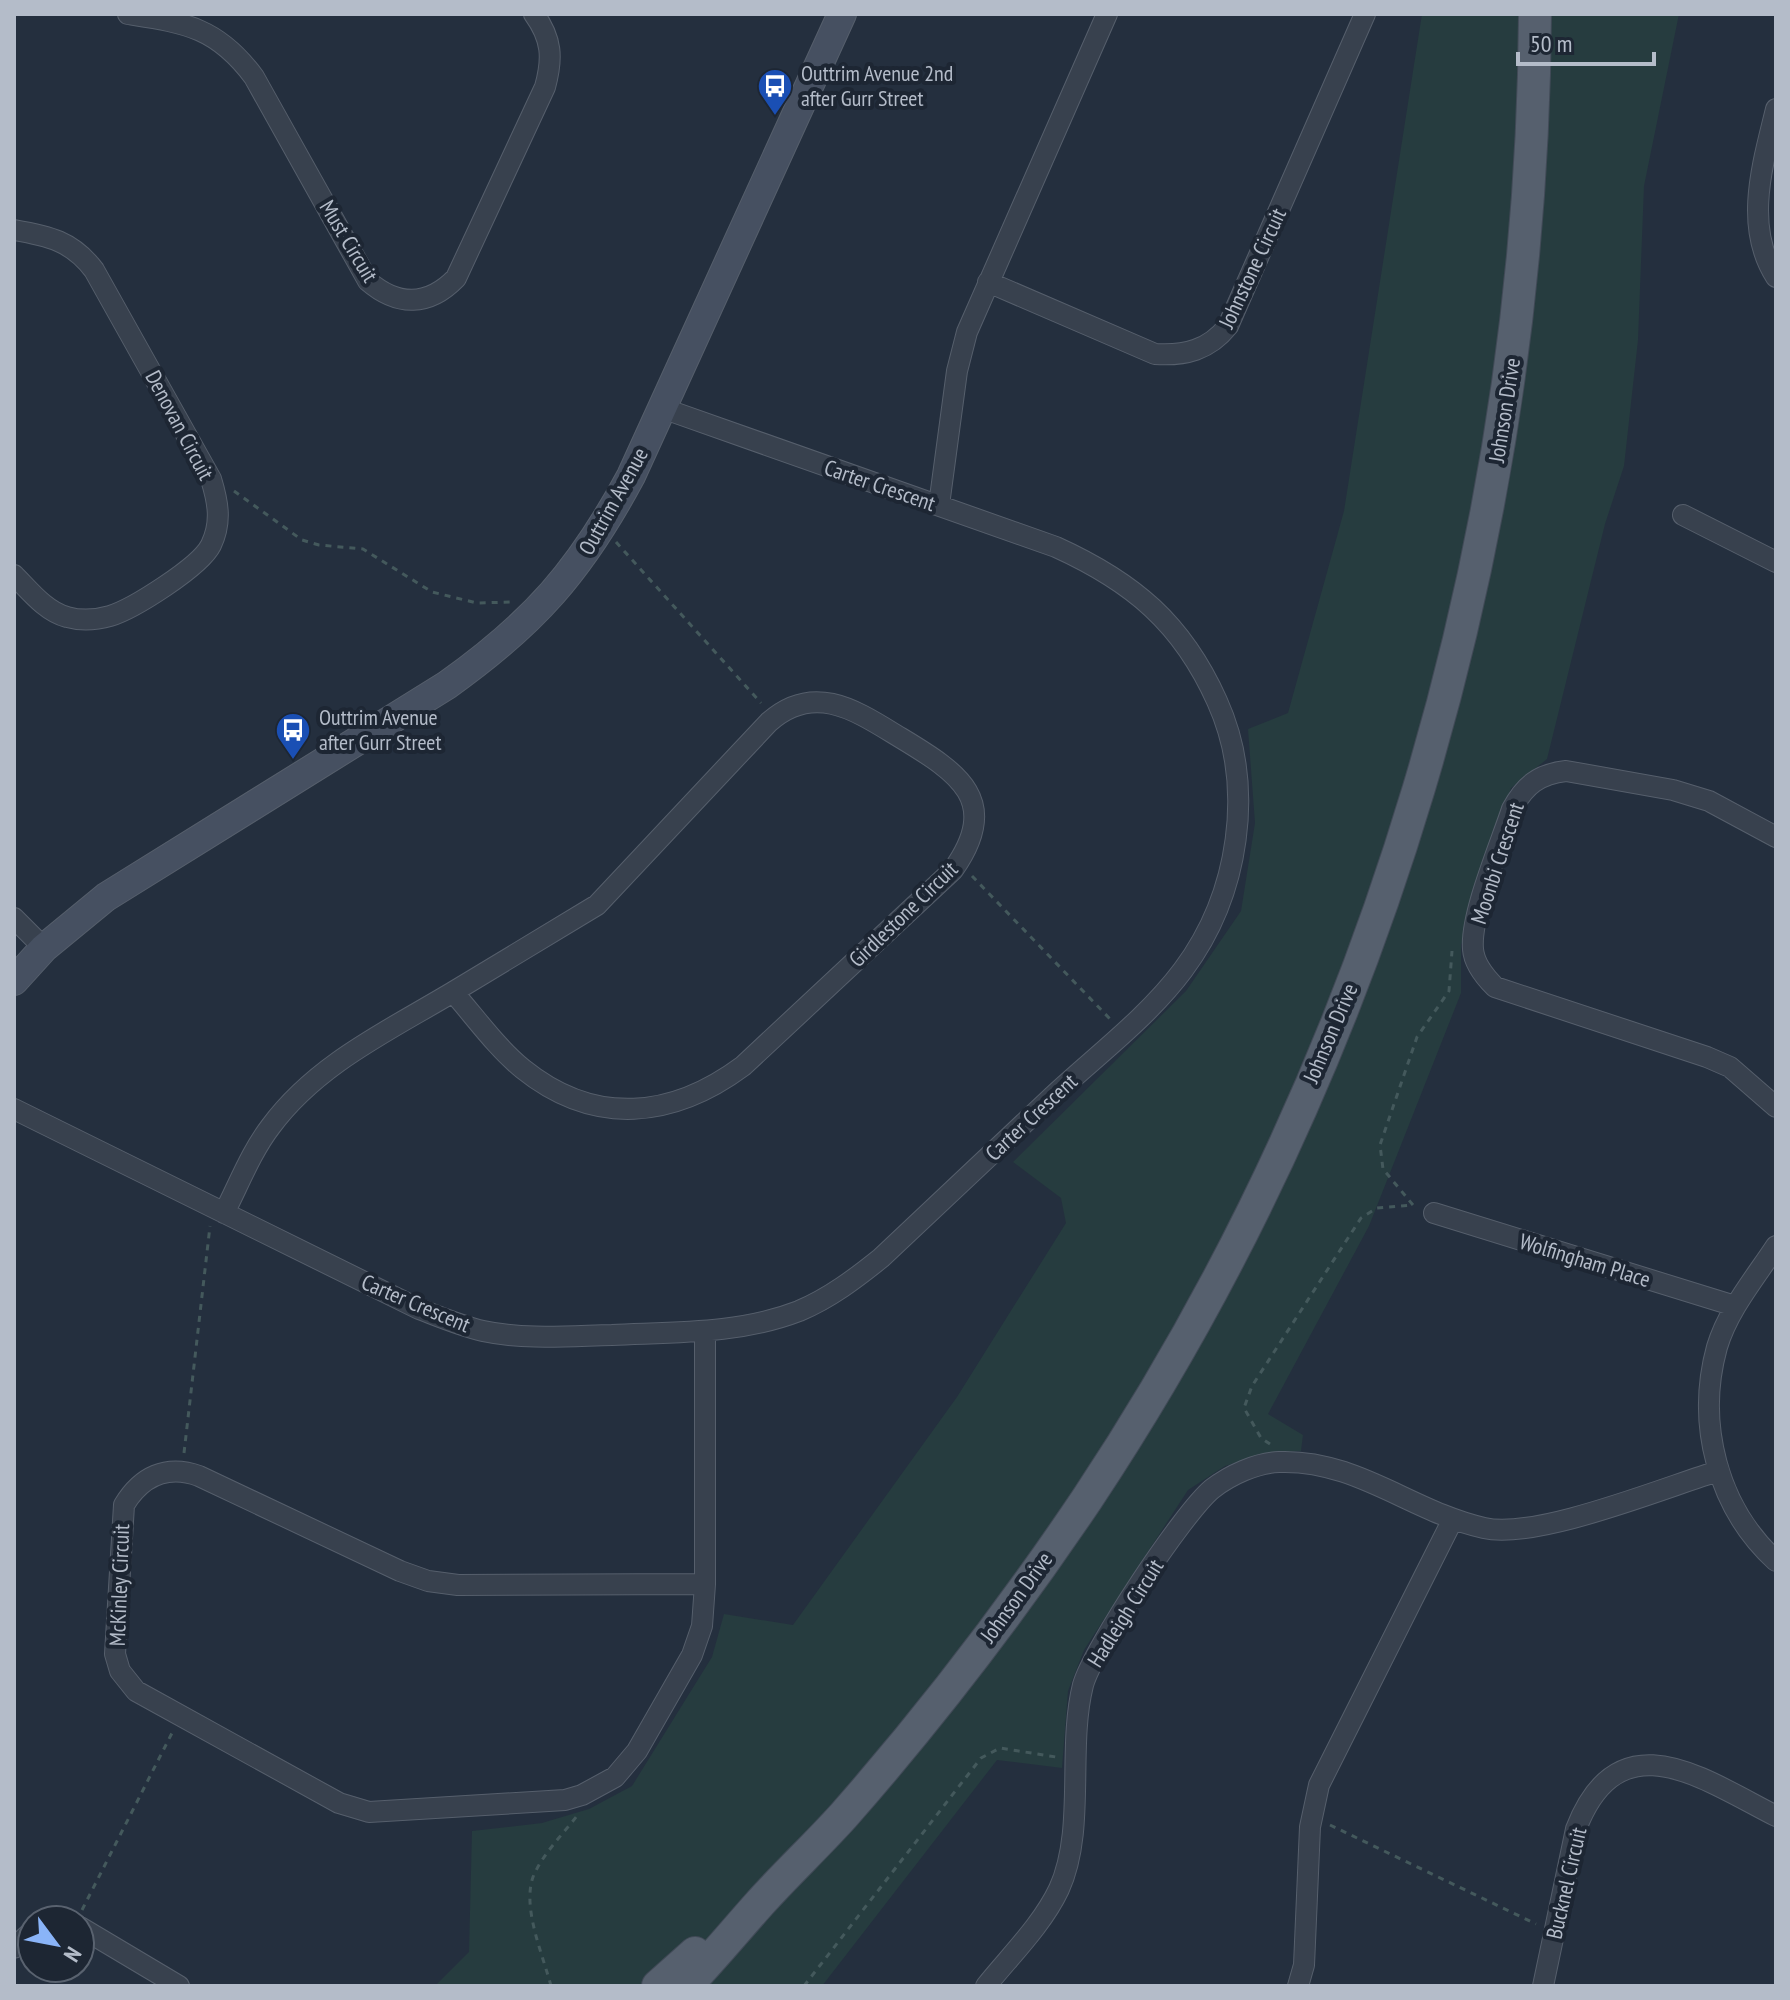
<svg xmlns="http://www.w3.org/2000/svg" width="1790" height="2000" viewBox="0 0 1790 2000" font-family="'PT Sans Narrow',sans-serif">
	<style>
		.green { fill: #263c3f }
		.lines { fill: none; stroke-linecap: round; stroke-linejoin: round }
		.street-casing { stroke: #565f6c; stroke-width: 22 }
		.secondary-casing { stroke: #565f6c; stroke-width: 30 }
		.primary-casing { stroke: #414a57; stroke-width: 34 }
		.path { stroke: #44595c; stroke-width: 3; stroke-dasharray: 6 6; stroke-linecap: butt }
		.street { stroke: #38414e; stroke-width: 20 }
		.secondary { stroke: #465061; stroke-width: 28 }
		.primary { stroke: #56606e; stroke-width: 32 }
		.labels { text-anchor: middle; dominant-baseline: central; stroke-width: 8; stroke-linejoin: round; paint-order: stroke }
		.poi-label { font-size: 22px; fill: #b4bcc9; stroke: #1d2633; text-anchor: start }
		.street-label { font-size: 22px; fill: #b4bcc9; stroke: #1d2633 }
	</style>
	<rect width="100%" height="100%" fill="#242f3e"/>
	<path class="green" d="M1422 14H1679L1644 186 1638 340 1624 466 1605 524 1547 759 1511 788 1461 945V993L1369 1226 1268 1414 1303 1435 1301 1451 1266 1453 1225 1466 1188 1490 1084 1650 1068 1691 1062 1768 997 1760 822 1986H435L469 1952 472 1831 542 1823 589 1809 632 1786 712 1657 724 1614 793 1625 957 1397 1066 1223 1061 1198 1013 1162 1186 991 1241 911 1255 823 1248 729 1288 713 1344 511Z"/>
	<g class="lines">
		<g class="street-casing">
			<path id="street" d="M128 14C185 23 217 27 254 77L368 281C398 307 429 306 456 278L545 87C553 58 552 39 534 14
				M1776 109C1763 163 1743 226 1776 277
				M14 230C49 236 72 241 94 270L211 479C218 502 222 522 211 545 200 567 133 609 110 616 96 620 81 621 67 617 46 612 29 590 14 575
				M988 282 1155 354C1185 356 1209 350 1228 326L1365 14
				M939 505 957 371 967 332 1107 14
				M1683 515 1776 562
				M1776 837 1709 801 1673 790 1566 771C1539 774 1525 785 1512 809 1501 843 1470 915 1473 949 1474 964 1485 977 1495 987L1707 1057 1730 1067 1776 1107
				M14 918 44 948
				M14 1109 419 1309C440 1317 461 1326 483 1331 525 1340 569 1336 612 1335 675 1332 740 1334 799 1311 830 1298 856 1278 881 1258 939 1204 996 1150 1053 1096 1096 1056 1148 1017 1183 970 1239 895 1256 787 1217 701 1182 623 1133 582 1056 547L662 408
				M224 1213C239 1184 251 1152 271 1126 317 1064 388 1031 453 992 475 1017 497 1048 523 1069 595 1127 673 1118 743 1066L953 870C1002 801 959 773 901 738 858 712 815 681 769 722L597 905 453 992
				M1434 1213 1735 1306
				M1776 1246C1755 1278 1728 1310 1717 1347 1696 1423 1717 1507 1776 1561
				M705 1331V1584L702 1626 692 1655 637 1751 615 1777 582 1795 565 1800 369 1812 339 1803 136 1691 120 1671 115 1654 124 1505C141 1477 166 1464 199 1476L400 1571 428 1581 458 1585 705 1584
				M80 1927 179 1986
				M14 1948 32 1931
				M986 1986C1010 1956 1042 1925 1059 1889 1086 1830 1067 1749 1083 1685 1093 1649 1183 1513 1212 1489 1230 1475 1256 1463 1279 1462 1356 1459 1412 1512 1484 1528 1536 1540 1663 1488 1718 1471
				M1298 1986 1304 1965 1310 1827 1319 1785 1453 1519
				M1543 1986 1576 1829C1619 1717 1703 1779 1776 1816"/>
		</g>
		<g class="secondary-casing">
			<path id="secondary" d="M14 981 44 948 106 897 447 685C534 623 580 571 631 476L842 14"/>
		</g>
		<g class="primary-casing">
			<path id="primary" d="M658 1986 695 1953
				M686 1986C712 1959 735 1931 760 1903 787 1873 817 1845 844 1815 931 1716 1013 1609 1087 1499 1377 1063 1532 537 1535 14"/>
		</g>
		<path class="path" d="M234 491 302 540 319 545 363 549 432 592 477 603 512 602
			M616 542 761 703
			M972 876 1111 1020
			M1270 1444 1261 1438 1244 1408 1252 1386 1361 1218 1377 1208 1413 1205 1383 1169 1380 1145 1417 1037 1449 991 1452 951
			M184 1453 210 1226
			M1330 1825 1536 1924
			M82 1910 173 1731
			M43 1916 67 1914
			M551 1986C543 1955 522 1908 533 1877 542 1855 562 1835 577 1816
			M804 1986 981 1758 1000 1748 1056 1757"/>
		<use href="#street" class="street"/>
		<use href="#secondary" class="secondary"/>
		<use href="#primary" class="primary"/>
	</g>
	<defs>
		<g id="bus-pin" transform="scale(1.8)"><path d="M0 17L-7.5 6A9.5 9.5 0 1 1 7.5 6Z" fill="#1a4fb4" stroke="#1d2633"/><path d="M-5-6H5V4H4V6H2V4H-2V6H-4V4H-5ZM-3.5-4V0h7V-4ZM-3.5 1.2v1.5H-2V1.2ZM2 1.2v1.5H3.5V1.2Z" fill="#fff"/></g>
	</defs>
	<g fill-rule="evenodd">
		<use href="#bus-pin" x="775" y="86"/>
		<use href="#bus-pin" x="293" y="730"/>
	</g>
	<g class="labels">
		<g class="poi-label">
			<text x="801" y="73">Outtrim Avenue 2nd<tspan x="801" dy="25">after Gurr Street</tspan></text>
			<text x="319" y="717">Outtrim Avenue<tspan x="319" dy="25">after Gurr Street</tspan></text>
		</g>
		<g class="street-label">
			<text transform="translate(349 241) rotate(59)">Must Circuit</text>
			<text transform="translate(1252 268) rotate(-65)">Johnstone Circuit</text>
			<text transform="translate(1504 410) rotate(-81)">Johnson Drive</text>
			<text transform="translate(180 425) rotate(62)">Denovan Circuit</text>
			<text transform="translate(880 485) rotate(19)">Carter Crescent</text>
			<text transform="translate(613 501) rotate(-61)">Outtrim Avenue</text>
			<text transform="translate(1497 863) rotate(-72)">Moonbi Crescent</text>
			<text transform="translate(903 914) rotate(-44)">Girdlestone Circuit</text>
			<text transform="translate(1330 1033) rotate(-67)">Johnson Drive</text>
			<text transform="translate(1031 1117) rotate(-43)">Carter Crescent</text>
			<text transform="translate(1585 1260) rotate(17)">Wolfingham Place</text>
			<text transform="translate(416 1303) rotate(23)">Carter Crescent</text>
			<text transform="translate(119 1585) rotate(-88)">McKinley Circuit</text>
			<text transform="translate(1016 1597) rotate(-54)">Johnson Drive</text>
			<text transform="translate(1125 1613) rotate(-58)">Hadleigh Circuit</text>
			<text transform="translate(1566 1883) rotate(-77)">Bucknel Circuit</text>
		</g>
	</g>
	<rect width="1790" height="2000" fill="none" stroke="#b4bcc9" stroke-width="32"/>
	<g transform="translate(56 1944) rotate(122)"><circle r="38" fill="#1d2633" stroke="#59626f" stroke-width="2"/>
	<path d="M0-6L14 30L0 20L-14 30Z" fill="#8ab4f8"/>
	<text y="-12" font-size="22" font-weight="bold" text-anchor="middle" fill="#b4bcc9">N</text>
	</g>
	<path d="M1518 52v12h136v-12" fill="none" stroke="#b4bcc9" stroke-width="4"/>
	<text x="1530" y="52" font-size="24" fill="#b4bcc9" stroke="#1d2633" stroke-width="6" paint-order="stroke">50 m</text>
</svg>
